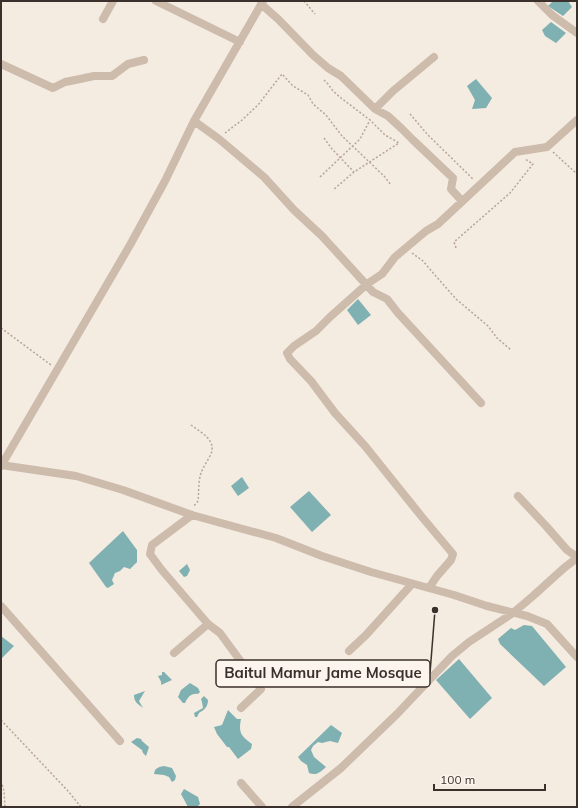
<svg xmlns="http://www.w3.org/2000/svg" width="578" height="808" viewBox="0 0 578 808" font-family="Mulish,sans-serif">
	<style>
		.water { fill: #7fb0b2 }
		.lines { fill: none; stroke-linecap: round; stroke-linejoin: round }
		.path { stroke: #b9a596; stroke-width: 1.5; stroke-dasharray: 2 2; stroke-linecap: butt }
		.minor { stroke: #cdbbac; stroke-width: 8 }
		.leader { fill: none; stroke: #3b302b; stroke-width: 1.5 }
		.callout-dot { fill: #3b302b; stroke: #fbf5ee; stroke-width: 1.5 }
		.callout { fill: #fbf5ee; stroke: #3b302b; stroke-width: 1.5 }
		.callout-label { font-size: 15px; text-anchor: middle; font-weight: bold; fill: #3b302b }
	</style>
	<rect width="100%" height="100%" fill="#f4ebe1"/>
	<path class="water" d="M553 1H568L572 7 563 16 548 6Z
		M551 22 566 33 556 43 545 36 542 30Z
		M476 79 492 98 486 108 472 109 475 100 467 86Z
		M358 299 371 315 358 325 347 310Z
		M242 477 249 488 238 496 231 486Z
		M309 491 331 515 312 532 290 507Z
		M123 531 137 550V562L130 569 124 567 120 571 115 573 112 580 114 584 108 588 106 587 89 563Z
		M187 564 190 570 187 576 184 577 179 571Z
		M524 625 532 626 566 667 544 686 500 644 498 639 511 628 515 630Z
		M1 636 14 646 1 659Z
		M459 659 492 698 470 719 436 680Z
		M162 672H164L172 680 161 685C162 681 159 679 158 676L162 675Z
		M190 683 198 688 200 692 198 694C191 693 188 697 185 703H183L178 697 181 690Z
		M145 691 139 701 143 708C138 704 134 702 134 695Z
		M204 696 208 700C208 707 204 710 199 713L197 717H195L194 713 203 708 202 702 201 699Z
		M228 710 237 719H241C238 734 242 736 252 744L251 749 238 759 229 747H227L217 734 214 727 222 725Z
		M331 725 342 733 338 743 330 741 322 743 318 742 313 746 311 750 314 757 326 767C320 772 317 776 309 773L307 765 301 761 298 757Z
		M137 738 141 739 142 741 149 747 146 756 143 753 142 750 131 742Z
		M164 766 172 768 176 776 175 780 172 782 169 777 164 775 154 774C155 768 158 767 164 766Z
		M184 789 198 797 200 804 197 807H188L181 794Z"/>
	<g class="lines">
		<path class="path" d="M304 1 315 14
			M324 80 328 84 333 91 341 98 370 120 385 135 399 143 354 172 333 190
			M410 114 428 135 474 180
			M225 133 242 120 258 105 282 74 293 86 308 95 313 104 326 115 342 136 384 176 391 185
			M324 138 332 149 354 172
			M553 152 577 174
			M320 177 360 139 370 120
			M456 248 454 242 510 193 533 164 525 159
			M412 253 423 261 434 274 456 299 488 326 497 338 511 350
			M1 328 51 365
			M191 425C202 433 218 441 210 456 207 462 203 467 201 473 198 482 199 492 198 501L193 507
			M1 720 68 791 81 807
			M1 781 4 791 5 807"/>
		<path class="minor" d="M156 1 240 42
			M538 1 552 15 577 33
			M261 4 278 19 313 55 328 68 341 76 375 109 388 116 402 129 413 140 453 178 451 189 462 201
			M103 19 113 1
			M1 64 53 88 65 82 80 79 94 76H112L128 64 144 60
			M375 109 393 91 434 57
			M194 121 219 139 264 177 294 210 322 236 373 292 387 299 398 313 481 403
			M1 465 76 476 123 490 192 515 276 538 322 556 371 572 454 595 487 606 527 616 547 624 577 657
			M1 466 130 245 165 181 194 121 263 1
			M518 496 546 526 567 550 577 557
			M192 515 152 545 150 554 161 569 208 624 220 633 261 689 241 708
			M429 588 437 576 451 560 453 554 422 517 365 446 335 413 311 381 290 359 287 353 294 346 316 331 330 317 367 284 382 274 395 257 426 231 438 224 515 152 547 147 577 120
			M1 606 120 741
			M349 651 366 635 412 584
			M174 653 208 624
			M241 783 262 807
			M292 807 341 768 397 714 452 656 469 642 513 613 533 596 564 568 577 558"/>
	</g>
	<path class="leader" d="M435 610L430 673"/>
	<circle class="callout-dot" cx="435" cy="610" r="4"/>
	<rect class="callout" x="216" y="660" width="214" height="27" rx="4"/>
	<g class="callout-label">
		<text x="323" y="678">Baitul Mamur Jame Mosque</text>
	</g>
	<rect width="578" height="808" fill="none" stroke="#3b302b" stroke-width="4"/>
	<path d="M434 784v6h111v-6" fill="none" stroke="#3b302b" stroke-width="2"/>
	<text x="440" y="784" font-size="12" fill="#3b302b" stroke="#fbf5ee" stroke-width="3" paint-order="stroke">100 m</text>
</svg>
